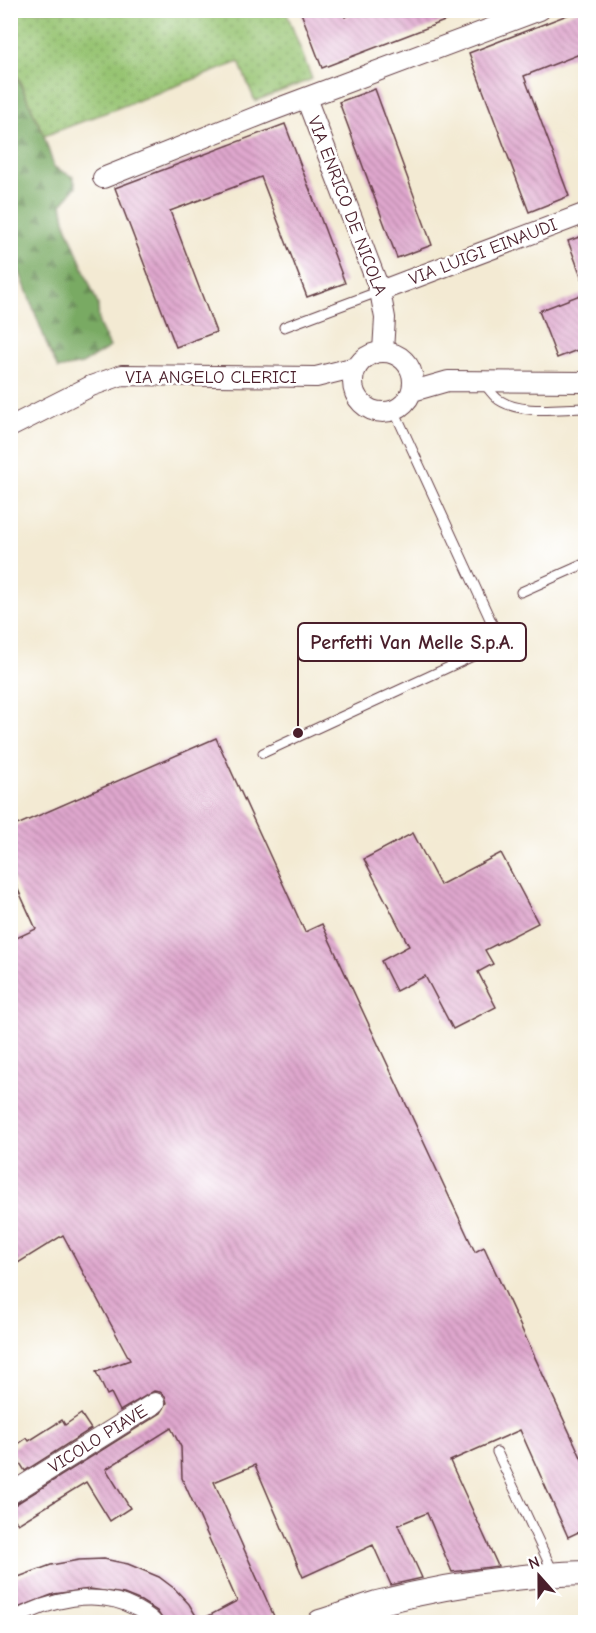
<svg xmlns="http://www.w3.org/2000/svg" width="596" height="1633" viewBox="0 0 596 1633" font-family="'Comic Neue',sans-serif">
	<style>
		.forest { fill: url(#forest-firs); stroke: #626448; stroke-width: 1.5 }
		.park { fill: url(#park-dots); stroke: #70724e; stroke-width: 1.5 }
		.building { fill: url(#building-back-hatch) }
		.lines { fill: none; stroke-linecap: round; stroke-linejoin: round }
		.service-casing { stroke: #633d44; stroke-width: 11 }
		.pedestrian-casing { stroke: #633d44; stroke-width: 16 }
		.minor-casing { stroke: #633d44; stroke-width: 22 }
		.tertiary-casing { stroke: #633d44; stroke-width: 26 }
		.service { stroke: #fff; stroke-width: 9 }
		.pedestrian { stroke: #fff; stroke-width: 14 }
		.minor { stroke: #fff; stroke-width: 20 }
		.tertiary { stroke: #fff; stroke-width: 24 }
		.labels { text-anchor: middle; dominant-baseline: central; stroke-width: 5; stroke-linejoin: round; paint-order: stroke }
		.street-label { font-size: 18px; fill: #4a1f2b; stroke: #fff }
		.leader { fill: none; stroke: #4a1f2b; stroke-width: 2 }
		.callout-dot { fill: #4a1f2b; stroke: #fff; stroke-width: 2 }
		.callout { fill: #fff; stroke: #4a1f2b; stroke-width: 2 }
		.callout-label { font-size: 20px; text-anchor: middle; font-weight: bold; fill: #4a1f2b }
	</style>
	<defs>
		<pattern id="forest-firs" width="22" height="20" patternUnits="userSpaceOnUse" patternTransform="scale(1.5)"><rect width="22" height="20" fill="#79aa64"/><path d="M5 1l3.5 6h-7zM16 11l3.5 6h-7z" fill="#658a53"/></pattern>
		<pattern id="park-dots" width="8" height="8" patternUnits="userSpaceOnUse" patternTransform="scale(1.5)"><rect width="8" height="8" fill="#97c472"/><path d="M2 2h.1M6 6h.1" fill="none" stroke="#7d9f5e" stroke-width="1.8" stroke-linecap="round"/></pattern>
		<pattern id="building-back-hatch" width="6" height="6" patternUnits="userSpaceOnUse" patternTransform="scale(1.5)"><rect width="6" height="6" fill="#dfa7ce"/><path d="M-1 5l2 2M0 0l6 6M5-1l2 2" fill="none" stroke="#b787a7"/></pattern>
	</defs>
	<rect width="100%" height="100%" fill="#fff"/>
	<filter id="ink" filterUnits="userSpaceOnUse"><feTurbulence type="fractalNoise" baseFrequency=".0167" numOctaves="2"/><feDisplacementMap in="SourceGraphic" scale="12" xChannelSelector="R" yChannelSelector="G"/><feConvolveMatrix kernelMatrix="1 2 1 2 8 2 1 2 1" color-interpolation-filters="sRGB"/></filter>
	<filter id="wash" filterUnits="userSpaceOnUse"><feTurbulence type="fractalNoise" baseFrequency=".008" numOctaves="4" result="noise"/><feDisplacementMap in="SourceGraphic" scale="24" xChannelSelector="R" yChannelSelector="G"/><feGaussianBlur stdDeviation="1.35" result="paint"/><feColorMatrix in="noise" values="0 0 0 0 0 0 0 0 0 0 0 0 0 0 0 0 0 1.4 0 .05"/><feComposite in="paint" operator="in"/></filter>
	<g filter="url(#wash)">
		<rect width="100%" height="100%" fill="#f3ead3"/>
		<path class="forest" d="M10 61 44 136 54 167 73 177 76 186 62 204 66 225 98 305 99 324 110 347 82 364 58 369 49 350 11 249Z"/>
		<path class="park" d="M10 11H286L312 79 255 101 239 62 44 136 11 61Z"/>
		<g id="blocks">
			<path class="building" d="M300 10H342L345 17 361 10 468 12 322 68Z
				M580 10H585V52L524 76 569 196 529 212 469 53Z
				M375 89 432 245 397 258 339 102Z
				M285 124 345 283 307 297 261 177 170 211 216 332 176 347 115 188Z
				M585 235V284H584L568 241Z
				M585 293V347L557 358 539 311Z
				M216 738 305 932 322 924 475 1252 484 1247 585 1466V1529L568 1537 520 1430 450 1461 498 1566 452 1572 427 1513 398 1525 422 1578 391 1585 373 1545 303 1577 255 1465 214 1482 277 1623H165L157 1611 141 1601 124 1594 90 1589 54 1594 10 1611V1580L51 1565 79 1560 104 1559 128 1564 159 1577 175 1589 189 1604 199 1621 237 1601 182 1478 181 1447 171 1428 106 1469 130 1508 110 1521 86 1482 18 1524 10 1513V1506L16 1504 161 1413 167 1403 165 1396 160 1392 154 1391 120 1411 111 1393 107 1395 96 1372 130 1360 63 1235 10 1268V941L36 929 10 872V828Z
				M413 833 440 885 501 853 538 923 485 950 493 964 478 972 496 1007 453 1029 425 976 396 991 381 961 409 946 364 859Z
				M81 1414 91 1429 25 1471 11 1449 27 1438 29 1441 62 1420 65 1425Z"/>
		</g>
	</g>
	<g filter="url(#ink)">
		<use href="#blocks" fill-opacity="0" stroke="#633d44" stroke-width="1.5"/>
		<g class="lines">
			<g class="service-casing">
				<path id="service" d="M284 327 380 291
					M483 382C488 388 493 396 499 400 522 415 559 408 586 408
					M521 592 586 563
					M263 753 501 643 394 410
					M497 1452 554 1574"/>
			</g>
			<g class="pedestrian-casing">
				<path id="pedestrian" d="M10 1621C48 1600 97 1587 137 1609 144 1613 151 1616 155 1622"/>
			</g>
			<g class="minor-casing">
				<path id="minor" d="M306 98 380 291 385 318 383 351
					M103 178 268 112 540 10
					M380 291 586 213
					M353 382a30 30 0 1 1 60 0a30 30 0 1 1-60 0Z
					M413 391 448 381 586 382
					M10 427 91 386 122 375 316 377 356 367
					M10 1494 155 1403"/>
			</g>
			<g class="tertiary-casing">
				<path id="tertiary" d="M320 1622C339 1616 358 1609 377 1603 444 1586 516 1575 586 1573"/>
			</g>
			<use href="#service" class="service"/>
			<use href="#pedestrian" class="pedestrian"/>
			<use href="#minor" class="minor"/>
			<use href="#tertiary" class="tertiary"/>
		</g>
	</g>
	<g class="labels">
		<g class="street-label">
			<text transform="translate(347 206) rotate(69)">VIA ENRICO DE NICOLA</text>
			<text transform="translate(483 252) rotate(-21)">VIA LUIGI EINAUDI</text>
			<text x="211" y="377">VIA ANGELO CLERICI</text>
			<text transform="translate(98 1439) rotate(-32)">VICOLO PIAVE</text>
		</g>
	</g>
	<path class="leader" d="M298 733L298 642"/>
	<circle class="callout-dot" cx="298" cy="733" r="6"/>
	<rect class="callout" x="298" y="623" width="228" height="38" rx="6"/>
	<g class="callout-label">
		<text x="412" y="649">Perfetti Van Melle S.p.A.</text>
	</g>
	<rect width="596" height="1633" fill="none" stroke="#fff" stroke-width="36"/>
	<g transform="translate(539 1576) rotate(339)" stroke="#ffffff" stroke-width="4.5" paint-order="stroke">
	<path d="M0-4.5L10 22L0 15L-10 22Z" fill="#4a1f2b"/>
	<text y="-9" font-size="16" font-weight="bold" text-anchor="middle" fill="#4a1f2b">N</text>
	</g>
</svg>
